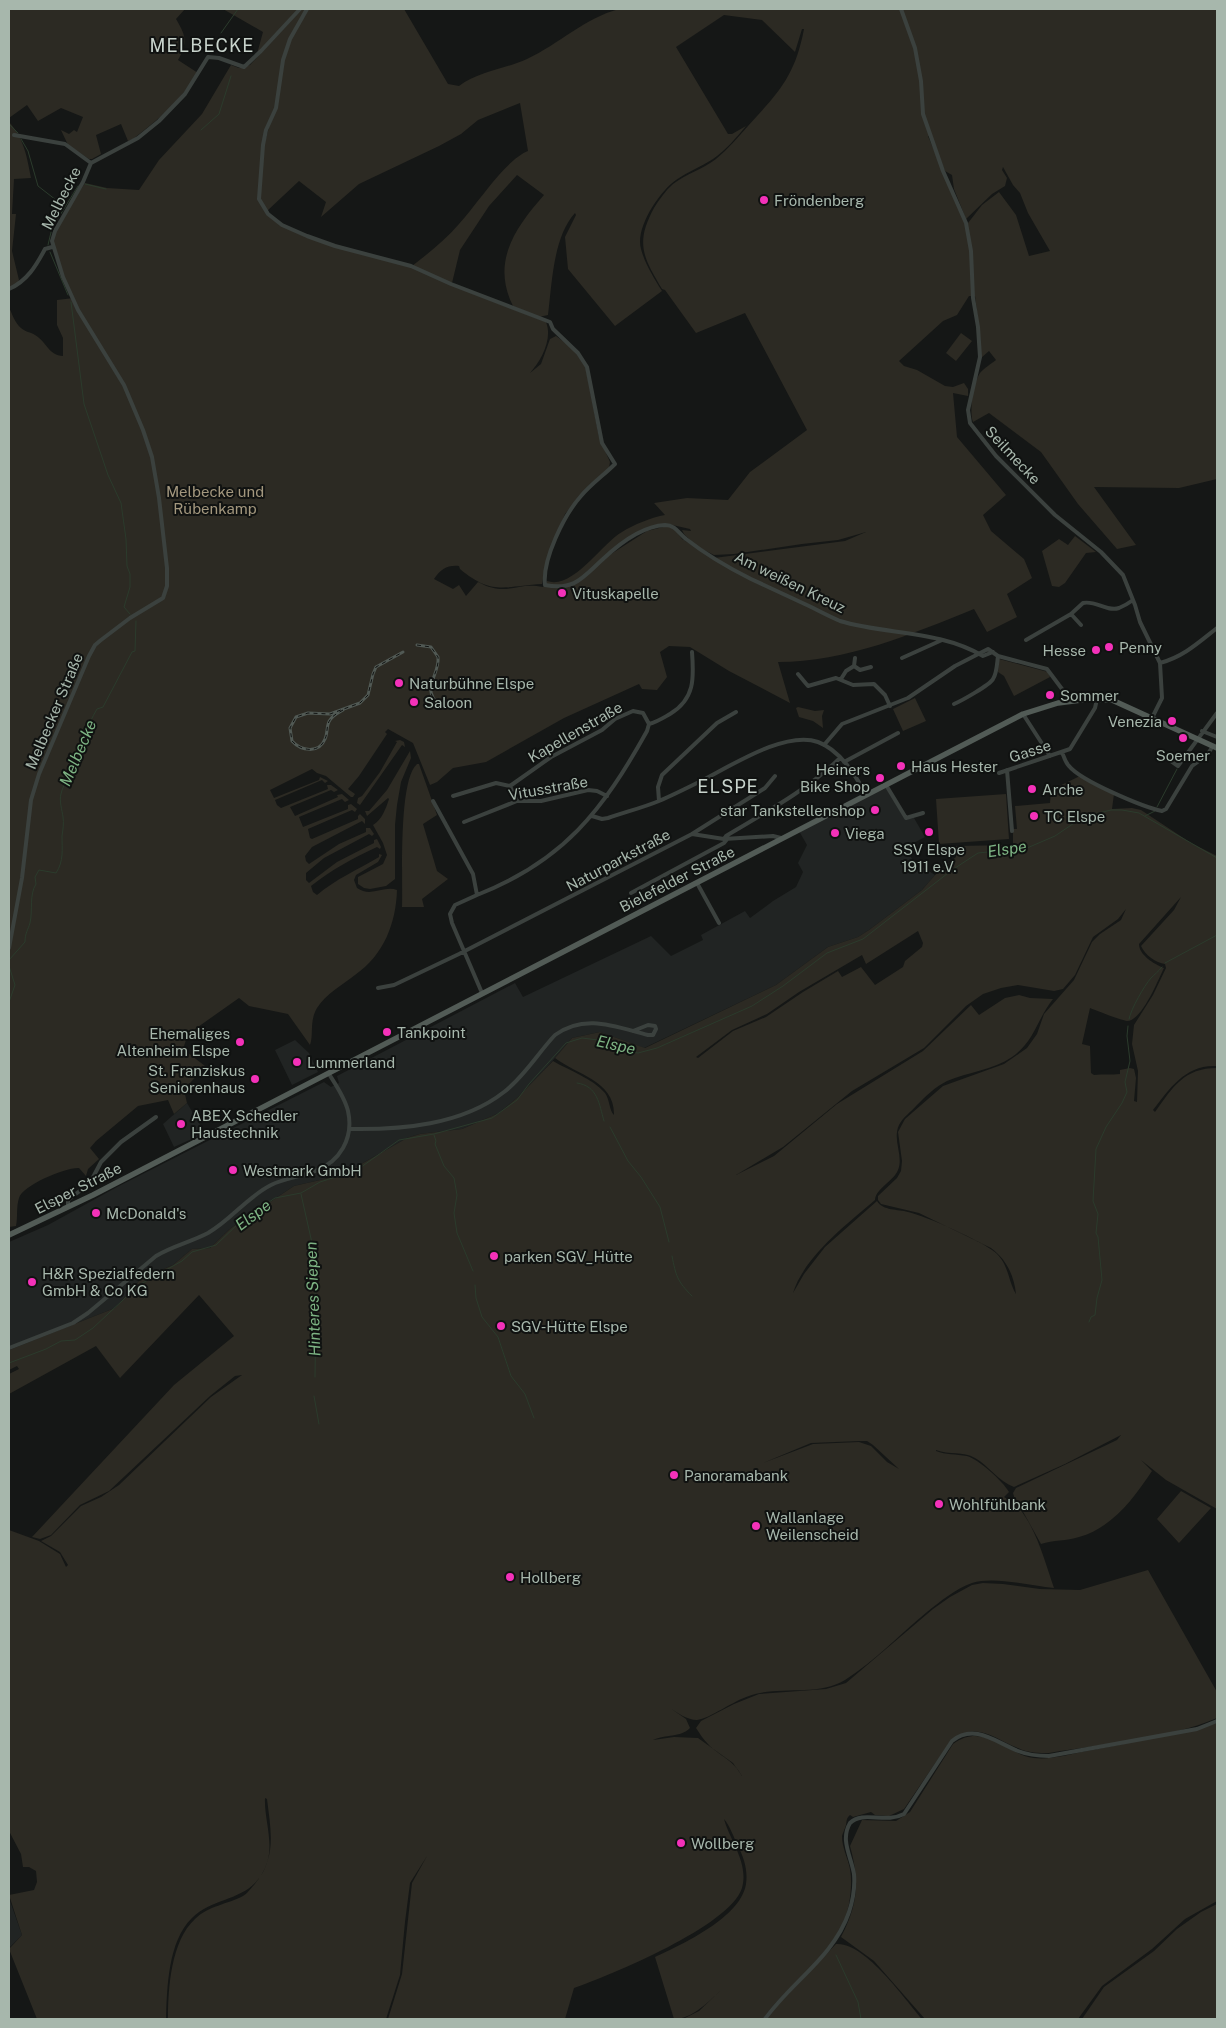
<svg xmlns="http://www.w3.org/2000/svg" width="1226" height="2028" viewBox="0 0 1226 2028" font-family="'Public Sans',sans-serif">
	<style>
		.built { fill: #212423 }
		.green { fill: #2c2a23; fill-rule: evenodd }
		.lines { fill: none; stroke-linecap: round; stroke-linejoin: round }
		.stream { stroke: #2b3b2c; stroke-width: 1 }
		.minor { stroke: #3b413e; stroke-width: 4 }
		.primary { stroke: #525b56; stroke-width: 5.5 }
		.rail-casing { stroke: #515954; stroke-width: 3 }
		.rail { stroke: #101211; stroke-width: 1; stroke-dasharray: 4; stroke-linecap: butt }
		.poi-dot { fill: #f431b9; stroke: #101211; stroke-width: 2 }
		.labels { text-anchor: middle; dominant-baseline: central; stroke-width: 4; stroke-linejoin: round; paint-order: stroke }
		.street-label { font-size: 15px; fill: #a7b7ac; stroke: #101211 }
		.poi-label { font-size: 15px; fill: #a7b7ac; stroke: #101211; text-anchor: start }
		.park-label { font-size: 15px; fill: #a3977e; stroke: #101211 }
		.water-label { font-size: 16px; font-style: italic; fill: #7db383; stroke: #101211 }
		.quarter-label { font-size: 18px; letter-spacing: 1px; fill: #c8d3cc; stroke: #101211 }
	</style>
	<rect width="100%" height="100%" fill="#151716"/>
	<path class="built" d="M886 788 905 819 914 818 925 837 906 847 913 861 935 875 922 890 869 930 858 937 828 947 776 985 644 1048 600 1032 572 1038 548 1066 518 1097 499 1113 462 1129 420 1134 407 1138 342 1175 294 1186 231 1228 210 1248 192 1249 173 1265 141 1279 115 1308 9 1350V1242L48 1225 117 1187 324 1082 331 1087 339 1083 337 1076 515 983 523 997 651 936 671 956 703 940 701 935 745 911 750 918 773 901 796 887 803 872 798 863 807 845 799 831Z
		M295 1040 309 1053 318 1072 292 1085 275 1050Z
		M187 1103 205 1133 174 1147 163 1124Z
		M9 1898 22 1935 9 1948Z"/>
	<path class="green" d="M9 9H185L176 19C186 36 188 42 178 60L198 73C181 100 158 120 133 139L128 141 121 124 96 135 101 154 92 159H89L68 145 61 130 69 134 74 130 77 132 83 117 61 108 38 121 27 105 9 118Z
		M223 9H298L257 54 263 32Z
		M302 9H404L448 84 459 86C479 71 505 69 527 59 559 44 585 18 619 9H1217V479L1179 488 1094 487 1136 545 1117 549 1078 504 1041 452 989 413 973 422C969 411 973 383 980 373 984 368 991 364 996 360L989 351 981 358 980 335 975 296H969L957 315 943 321 899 361 904 366 917 370 945 386 953 387 964 383 968 389V396L953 393 957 437 1006 495 983 515 991 531 1024 559 1032 578 1007 594 1017 617 987 632 974 609C912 634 846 662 778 662L790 703 729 671 690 647 669 646 660 652 667 677 657 690 642 689 639 684 564 718 486 762 453 768 437 782 430 785 413 743 388 729 385 732 387 734 359 776 348 789 355 794 353 797H351L326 776 317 773 312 769 270 790 274 798 319 780 320 777 328 781 325 783 322 780 275 800 277 805 281 808 328 789 327 785H331L338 790 334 792 331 790 290 807 295 816 338 797 337 795 342 794 349 800 345 802 342 799 299 817 303 827 348 809V805L351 804 357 809 355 812 352 810 308 829 310 838 312 839 358 819V816L360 814 365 819V824L362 821 312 847 305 856 306 861 309 864 339 844 366 832V828H370L374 834 372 836 369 834 324 858 306 873V880L309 883 337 862 374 843V840L377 839 381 847 380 849 377 847C353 858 331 870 311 886L313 892 317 895C336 879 357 870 379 857V854L382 855 378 862 356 875 354 880 357 888C371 898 384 885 397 890 396 923 384 955 355 975 342 985 326 994 317 1008 309 1022 314 1034 310 1045L288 1014 249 1006 239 998 188 1034 183 1049 205 1066 184 1090 187 1103 174 1114 168 1100 138 1106 96 1141 90 1148 99 1159 88 1169 86 1176 79 1168C66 1167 23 1185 19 1198 16 1207 18 1217 16 1226L9 1227V307C12 314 15 323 21 328 25 332 31 332 35 335 46 341 49 356 63 356V338L57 325V300L74 298C67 283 53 258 54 242 54 227 73 202 81 189L85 183 107 188 139 190 159 160 202 114 231 65 239 68 250 65ZM724 15 762 20 795 52 802 29H804C795 76 779 92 748 126 738 137 728 149 716 159 703 169 686 174 673 184 665 191 659 200 654 208 635 243 643 257 662 289L665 290 696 333 745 313 807 430 750 472 728 500 687 498 654 503 665 515C652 517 633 525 622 532 601 544 573 590 547 581L546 584 543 587C516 581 508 598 478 582L466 596 459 585 453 589 434 579C441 569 447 565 459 566L460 569C492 596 505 586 542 584L546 561 565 514 588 486 609 468 610 462 599 437 585 364 571 347 556 336 550 339 541 364 530 373C541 361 553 339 546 322L471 293 411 266 299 234 267 215 258 199 266 127 274 109 263 149 260 199 267 211 299 181 326 202 321 217 359 184 439 146 461 134 478 120 520 103 528 151C505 160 477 205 459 224 445 240 429 253 412 266L452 283 460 250 489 206 517 175 544 195C515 228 491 262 513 306L539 317 548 315C552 284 553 237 575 213L576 215 565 237 568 269 615 326 662 291C654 278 645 264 641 249 635 228 659 192 676 180 687 172 701 167 713 159 726 150 736 138 746 126L732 134H728L676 47ZM928 136H931L945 171 952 175 954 189 966 219 992 194 1005 186 1007 178 1002 170 1003 167 1013 185 1020 193 1028 213 1050 251 1029 256 1016 215 999 192 982 205 968 223H965ZM668 524 690 529 691 531 682 530 684 534 696 546 714 555 734 554 802 544 838 540 866 532 845 541 714 558 682 539 675 529 667 526 647 531 608 556 634 535Z
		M9 122C24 138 27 157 31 178L14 179 12 214H16L12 251 19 280 18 283 9 288Z
		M961 333 972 341 956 361 946 353Z
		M1075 536 1096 552 1086 553 1065 583 1059 587 1052 586 1042 551 1059 539 1068 545Z
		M999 659 1048 672 1050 677 1014 696 1004 676 998 672Z
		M915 698 926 721 903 731 893 709Z
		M798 707 815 711 824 710 822 716 823 728 813 721 799 717 796 708Z
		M400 740 404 742 405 747 402 745 360 805 357 803 358 798 362 796 380 772 397 742 395 741Z
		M410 751 411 758 401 782 397 805 395 825V879L386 886 370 889 364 888 358 884V877L383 864 387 855 383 843 373 825C382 820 386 808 389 799L388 798 367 816 365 811H369L387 790Z
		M417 764H419L437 815 423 824 437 871 448 879 422 899 424 907H402C403 880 398 780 417 764Z
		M1080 776 1114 794 1112 809 1132 808 1141 810 1191 843 1217 856V1066C1186 1064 1170 1088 1153 1110L1155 1112C1173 1087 1184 1068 1217 1068V1509L1166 1480 1141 1460 1152 1471C1134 1498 1112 1528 1079 1537 1067 1541 1053 1540 1041 1544L1021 1508 1016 1503 1013 1493 1016 1488 1117 1440 1121 1435 1065 1464 1014 1487C999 1482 988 1465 975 1458 963 1451 949 1455 936 1450V1451C946 1455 956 1454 967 1456 978 1459 1003 1481 1009 1492L1004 1497C1009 1500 1016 1504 1019 1508 1037 1530 1045 1562 1054 1588 1030 1586 995 1576 972 1583 955 1589 941 1601 927 1612 900 1634 875 1661 845 1680 817 1697 779 1685 749 1696 735 1700 709 1719 697 1720 687 1720 678 1713 670 1708L686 1719 690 1728C680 1738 666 1734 653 1740L674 1737 698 1738 733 1763 742 1776C734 1760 719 1756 708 1744 703 1739 700 1734 696 1728L701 1721 734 1704 759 1694 826 1689 846 1683 933 1609 950 1597 972 1585 983 1583 1003 1584 1040 1589 1080 1590 1148 1570 1217 1692V1718C1168 1739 1102 1744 1049 1753 1039 1753 1028 1753 1018 1748 993 1738 978 1721 951 1740L904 1809 889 1816 875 1815 871 1812 853 1817 850 1815C846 1819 847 1820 846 1825 845 1829 843 1832 842 1836 842 1848 848 1858 850 1869 852 1881 851 1892 849 1904 839 1953 790 1980 763 2019H683L699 2011 720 1991C707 2003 692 2019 674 2019L655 1957C683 1944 741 1917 746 1884 748 1870 744 1858 738 1846 734 1838 730 1826 724 1819 730 1841 749 1863 742 1888 730 1926 611 1975 574 1988L565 2019H388L402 1974 412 1883 427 1856 410 1883 405 1922 400 1975 386 2019H168C168 1988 171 1941 195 1919 208 1906 228 1904 243 1896 247 1894 250 1889 254 1885 277 1858 271 1832 267 1799L265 1798C264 1819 274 1842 267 1863 253 1903 216 1894 192 1918 168 1941 167 1988 166 2019H37L9 1949 22 1935 9 1895 34 1890 37 1882 36 1871 29 1867H23L21 1854 9 1831V1530L39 1541 60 1554 66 1567 68 1565 60 1552 41 1541 51 1536 81 1506 101 1497 119 1485 211 1397 242 1375 235 1376 210 1396 109 1491 80 1505 51 1535 40 1539 32 1537 174 1385 234 1336 199 1295 120 1378 96 1346 9 1394V1374L19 1369 17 1366 9 1370V1350L115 1308 141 1279 173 1265 192 1249 210 1248 231 1228 294 1186 342 1175 407 1138 420 1134 462 1129 499 1113 518 1097 553 1061C570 1071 592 1078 605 1093 610 1100 609 1110 614 1115 615 1081 577 1075 555 1058L572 1038 600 1032 645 1048 776 985 828 947 858 937 869 930 922 890 935 875 956 857V846L1013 845V829H1017L1015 806 1050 803 1051 790ZM1181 897 1174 910 1141 946C1145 955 1156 963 1165 964L1166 968 1153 995 1134 1025 1132 1044 1138 1071 1137 1102 1134 1101 1136 1078 1134 1069 1130 1068 1120 1070V1074C1111 1075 1103 1074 1094 1075L1091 1073 1090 1046 1082 1044 1090 1008C1098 1011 1120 1020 1127 1021 1142 1021 1158 980 1164 968 1154 964 1139 955 1139 944ZM1126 909 1121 920 1100 934 1092 942 1074 980 1044 1014 1037 1034 1027 1048 1004 1064 943 1086 905 1119 898 1132 902 1161 901 1171 897 1178 878 1196V1200L881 1204 919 1213 991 1248C1006 1259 1014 1275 1016 1294 1008 1281 1009 1265 996 1253 982 1241 926 1216 908 1212 898 1209 883 1211 877 1201L825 1247 804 1274 793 1293C804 1257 847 1224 875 1200 876 1188 893 1182 898 1170 904 1156 892 1140 899 1125 903 1117 911 1112 917 1105 926 1096 935 1087 947 1081 968 1072 993 1070 1012 1057 1035 1041 1037 1019 1053 999L1030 998 1019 995 1005 998 979 1015 971 1005 923 1051 837 1104 774 1156 736 1175 783 1147 852 1091 924 1048 966 1006 983 994 1001 988 1018 985 1054 991 1063 989 1075 975 1093 937 1118 919ZM918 931 923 943 922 947 905 961 903 967 875 985 861 967 842 977 838 971 803 992 766 1017 733 1031 698 1058 696 1057 732 1030 767 1014 799 992 862 955 866 964ZM860 1441H867L873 1445 899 1469 887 1462 871 1446 859 1442 813 1444 763 1463 811 1443Z
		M1006 794 1009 839 939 844 936 799Z
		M1181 1491 1211 1508 1179 1543 1157 1519Z
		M1217 1723V1901L1185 1919 1152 1949 1102 1986 1078 2019H925L874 1961 841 1937C858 1904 860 1882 850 1846L862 1820 896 1821 910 1812 953 1744C984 1721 1005 1754 1034 1758 1051 1760 1070 1754 1087 1751 1131 1743 1174 1733 1217 1723Z
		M1217 1904V2019H1082L1104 1987 1154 1951 1177 1929 1201 1912Z
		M836 1944C864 1941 905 1999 922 2019H767L777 2006Z"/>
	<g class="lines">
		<path class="stream" d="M221 33 238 9
			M9 124 18 133
			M201 130 219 114 231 76
			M21 139 28 151 38 186 65 207
			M85 184 106 189
			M48 245 52 228 78 186
			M50 252 68 295
			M71 302 84 404 108 475 121 503 126 539 127 566 130 574V587L124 607 130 614
			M1157 807 1177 769
			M1145 816 1155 811
			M9 960 25 942C25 933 28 930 30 923 33 910 29 895 36 884L35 877 39 870 56 873C64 861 62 849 62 836 63 829 64 823 63 817 62 810 59 800 61 794 63 783 73 773 76 762 81 743 87 726 97 709L103 707 132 652 135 651 136 621
			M1165 963 1217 935
			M9 966 15 985 9 1002
			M1129 1019C1131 1009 1144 986 1151 978 1155 974 1158 972 1162 967
			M577 1083C598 1086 599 1104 604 1121
			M610 1127 628 1161 641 1177 660 1207 669 1242
			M434 1135 436 1141 435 1144 444 1166 454 1178 457 1195 454 1213 457 1233 473 1271
			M301 1194 312 1243 316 1306 315 1377
			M672 1256C676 1276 677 1281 692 1296
			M475 1285 476 1298 482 1317 498 1337 511 1376 525 1394 534 1418
			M1089 1322 1091 1317 1095 1315 1097 1298 1102 1280 1098 1237 1096 1233 1098 1214 1093 1201 1096 1149 1106 1127 1122 1103 1127 1092 1125 1082 1130 1061 1127 1036 1128 1026
			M9 1363 46 1349 61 1341 75 1340 93 1328 139 1285 182 1261 192 1252 216 1245 240 1222 275 1198 301 1193 320 1182 357 1170 399 1140 434 1134 492 1118 517 1100 529 1084 566 1043 582 1038 606 1041 618 1045 628 1051 638 1053 657 1048 752 1006 783 986 827 953 863 939 952 870 978 853 1027 848 1055 836 1083 817 1111 810H1122L1139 813 1217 858
			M314 1396 319 1424
			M836 1955 858 2002 861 2019"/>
		<path class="minor" d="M307 9 290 39 283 60 276 108 266 130 263 145 259 199 268 214 282 225 307 236 335 246 411 266 451 284 550 322 553 329 578 353 587 367 602 443 615 464C604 475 591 484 581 496 564 515 542 560 545 585 575 591 583 577 603 559 619 544 643 526 665 525 676 525 679 534 686 539 704 553 731 569 751 579 770 588 790 597 809 606 819 611 830 617 840 621 887 635 939 630 983 656L993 652
			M901 9 915 48 921 81 923 114 943 171 966 223 971 251 973 298 978 327 980 357 968 410 970 423 996 456 1055 515 1101 552 1123 575 1135 605 1140 622 1160 663 1162 698 1152 718
			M14 135 65 144 91 163
			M9 289C27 281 36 266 45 249L52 247
			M1071 614 1081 625
			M1026 640 1071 614 1083 603C1096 600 1106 612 1119 608 1124 606 1129 603 1133 600
			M902 658 942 640
			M1160 663C1183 657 1198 643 1217 628
			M854 666 855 658
			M798 674 808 686 836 678 853 685 874 684 885 695 890 706
			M841 679 846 671 854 666 860 670 871 667
			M954 704C961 701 990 685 993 679 997 673 997 663 998 656
			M1023 714 1050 756
			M1202 731 1217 737
			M824 745 842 724 908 698 955 666 988 649 998 656 1047 669 1071 701
			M1062 752C1064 757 1065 762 1069 766 1081 781 1143 807 1162 811L1166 809 1192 766 1207 755 1213 746
			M1168 759 1178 766 1217 713
			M844 762 898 733
			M1007 770 1012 831
			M999 773 1070 749 1095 708 1097 699
			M886 785 906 818 923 813
			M510 786 517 801
			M453 796 496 783 510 786 551 757 602 730 615 719 633 711 643 713 649 724
			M433 801 473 874 477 895 455 905 450 914 452 923 482 993
			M659 801 658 787 662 775 717 723 736 712
			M592 816 602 819 608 818C625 812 642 808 659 801 673 795 687 788 701 781 729 767 785 730 818 742 840 750 855 775 866 794
			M464 822 517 801H541L588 790 597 791 607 796
			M692 834 724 839 773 836 781 838
			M724 839 726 836C766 812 806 791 840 758
			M697 883 719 923
			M631 893 724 843 728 838
			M477 895C564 861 603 810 647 731L649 724C657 722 663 718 670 714 695 699 694 678 692 652
			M9 948 22 878 31 800 39 774 89 656 95 645 101 640 130 618 163 598 167 586V568L159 498 152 457 143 430 124 385 78 310 63 277 52 241 55 231 83 182 91 163 138 138 159 121 185 94 208 57 219 58 244 67 261 51 300 9
			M378 988 394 985 459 954 692 834 765 788 775 776
			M349 1129C401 1130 462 1125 504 1092 524 1077 538 1053 555 1035 585 1013 616 1027 648 1035H653L656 1029 655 1026 648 1025 633 1031
			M68 1207V1200L90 1183 101 1162 121 1142 156 1117
			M9 1348 73 1323 88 1313 156 1256C172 1246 191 1242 208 1233 231 1220 247 1197 271 1185 284 1178 301 1177 315 1171 340 1162 354 1138 348 1111 345 1098 336 1085 329 1074
			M765 2019C791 1982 834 1957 849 1912 853 1900 855 1886 854 1874 851 1856 840 1840 850 1823 863 1810 885 1824 904 1814L952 1741C974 1723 996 1742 1018 1751 1028 1755 1038 1756 1049 1756L1197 1729 1217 1721"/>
		<path class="primary" d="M9 1235 93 1195 1023 714 1058 703 1089 699 1112 700 1217 748"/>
		<g class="rail-casing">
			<path id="rail" d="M417 645 431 647 438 657C440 675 420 689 439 704
				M343 710C338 713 333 715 330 720 326 725 328 733 325 739 319 754 301 751 292 741L290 728 296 717 308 713 330 714 360 703 368 695 373 674 376 667 403 652"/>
		</g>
		<use href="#rail" class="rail"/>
	</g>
	<g class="poi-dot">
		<circle cx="764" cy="200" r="5"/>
		<circle cx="562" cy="593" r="5"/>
		<circle cx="1109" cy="647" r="5"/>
		<circle cx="1096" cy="650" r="5"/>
		<circle cx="399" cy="683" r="5"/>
		<circle cx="1050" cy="695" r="5"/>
		<circle cx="414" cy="702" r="5"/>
		<circle cx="1172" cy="721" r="5"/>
		<circle cx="1183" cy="738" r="5"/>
		<circle cx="901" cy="766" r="5"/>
		<circle cx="880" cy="778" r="5"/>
		<circle cx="1032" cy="789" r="5"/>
		<circle cx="875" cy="810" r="5"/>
		<circle cx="1034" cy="816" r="5"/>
		<circle cx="929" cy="832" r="5"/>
		<circle cx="835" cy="833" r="5"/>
		<circle cx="387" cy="1032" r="5"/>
		<circle cx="240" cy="1042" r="5"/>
		<circle cx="297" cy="1062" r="5"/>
		<circle cx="255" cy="1079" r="5"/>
		<circle cx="181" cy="1124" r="5"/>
		<circle cx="233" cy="1170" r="5"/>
		<circle cx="96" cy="1213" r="5"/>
		<circle cx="494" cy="1256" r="5"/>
		<circle cx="32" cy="1282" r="5"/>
		<circle cx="501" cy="1326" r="5"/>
		<circle cx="674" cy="1475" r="5"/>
		<circle cx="939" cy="1504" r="5"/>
		<circle cx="756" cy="1526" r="5"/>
		<circle cx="510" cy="1577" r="5"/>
		<circle cx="681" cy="1843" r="5"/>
	</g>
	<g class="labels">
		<g class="street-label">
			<text transform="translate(61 198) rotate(-63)">Melbecke</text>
			<text transform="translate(1013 455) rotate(47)">Seilmecke</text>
			<text transform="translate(790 582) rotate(26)">Am weißen Kreuz</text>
			<text transform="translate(54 711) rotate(-67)">Melbecker Straße</text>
			<text transform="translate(575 732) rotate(-30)">Kapellenstraße</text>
			<text transform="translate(1030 751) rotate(-18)">Gasse</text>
			<text transform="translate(548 788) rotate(-10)">Vitusstraße</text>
			<text transform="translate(618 860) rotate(-28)">Naturparkstraße</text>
			<text transform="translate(677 879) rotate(-27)">Bielefelder Straße</text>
			<text transform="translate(78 1188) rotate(-27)">Elsper Straße</text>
		</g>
		<g class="poi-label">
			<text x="774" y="200">Fröndenberg</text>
			<text x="572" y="593">Vituskapelle</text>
			<text x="1119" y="647">Penny</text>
			<text x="1086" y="650" text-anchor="end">Hesse</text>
			<text x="409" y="683">Naturbühne Elspe</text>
			<text x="1060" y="695">Sommer</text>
			<text x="424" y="702">Saloon</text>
			<text x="1162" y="721" text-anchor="end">Venezia</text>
			<text x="1183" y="755" text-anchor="middle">Soemer</text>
			<text x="911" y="766">Haus Hester</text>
			<text x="870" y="769" text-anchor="end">Heiners<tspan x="870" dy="17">Bike Shop</tspan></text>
			<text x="1042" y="789">Arche</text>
			<text x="865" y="810" text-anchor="end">star Tankstellenshop</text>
			<text x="1044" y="816">TC Elspe</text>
			<text x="845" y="833">Viega</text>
			<text x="929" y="849" text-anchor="middle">SSV Elspe<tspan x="929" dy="17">1911 e.V.</tspan></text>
			<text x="397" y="1032">Tankpoint</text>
			<text x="230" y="1033" text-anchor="end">Ehemaliges<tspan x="230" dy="17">Altenheim Elspe</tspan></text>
			<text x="307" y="1062">Lummerland</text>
			<text x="245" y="1070" text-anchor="end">St. Franziskus<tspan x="245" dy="17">Seniorenhaus</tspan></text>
			<text x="191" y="1115">ABEX Schedler<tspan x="191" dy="17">Haustechnik</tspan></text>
			<text x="243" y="1170">Westmark GmbH</text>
			<text x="106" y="1213">McDonald's</text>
			<text x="504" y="1256">parken SGV_Hütte</text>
			<text x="42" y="1273">H&amp;R Spezialfedern<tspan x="42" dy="17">GmbH &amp; Co KG</tspan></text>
			<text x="511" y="1326">SGV-Hütte Elspe</text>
			<text x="684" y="1475">Panoramabank</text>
			<text x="949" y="1504">Wohlfühlbank</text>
			<text x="766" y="1517">Wallanlage<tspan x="766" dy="17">Weilenscheid</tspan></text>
			<text x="520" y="1577">Hollberg</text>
			<text x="691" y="1843">Wollberg</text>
		</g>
		<g class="park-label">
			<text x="215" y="491">Melbecke und<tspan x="215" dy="17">Rübenkamp</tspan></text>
		</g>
		<g class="water-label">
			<text transform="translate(78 753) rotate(-67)">Melbecke</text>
			<text transform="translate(1007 849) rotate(-9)">Elspe</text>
			<text transform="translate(616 1045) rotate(13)">Elspe</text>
			<text transform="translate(253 1215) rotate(-37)">Elspe</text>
			<text transform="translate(313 1299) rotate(-92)">Hinteres Siepen</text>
		</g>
		<g class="quarter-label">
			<text x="202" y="45">MELBECKE</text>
			<text x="728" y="786">ELSPE</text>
		</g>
	</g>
	<rect width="1226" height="2028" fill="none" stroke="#a7b7ac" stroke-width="20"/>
</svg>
